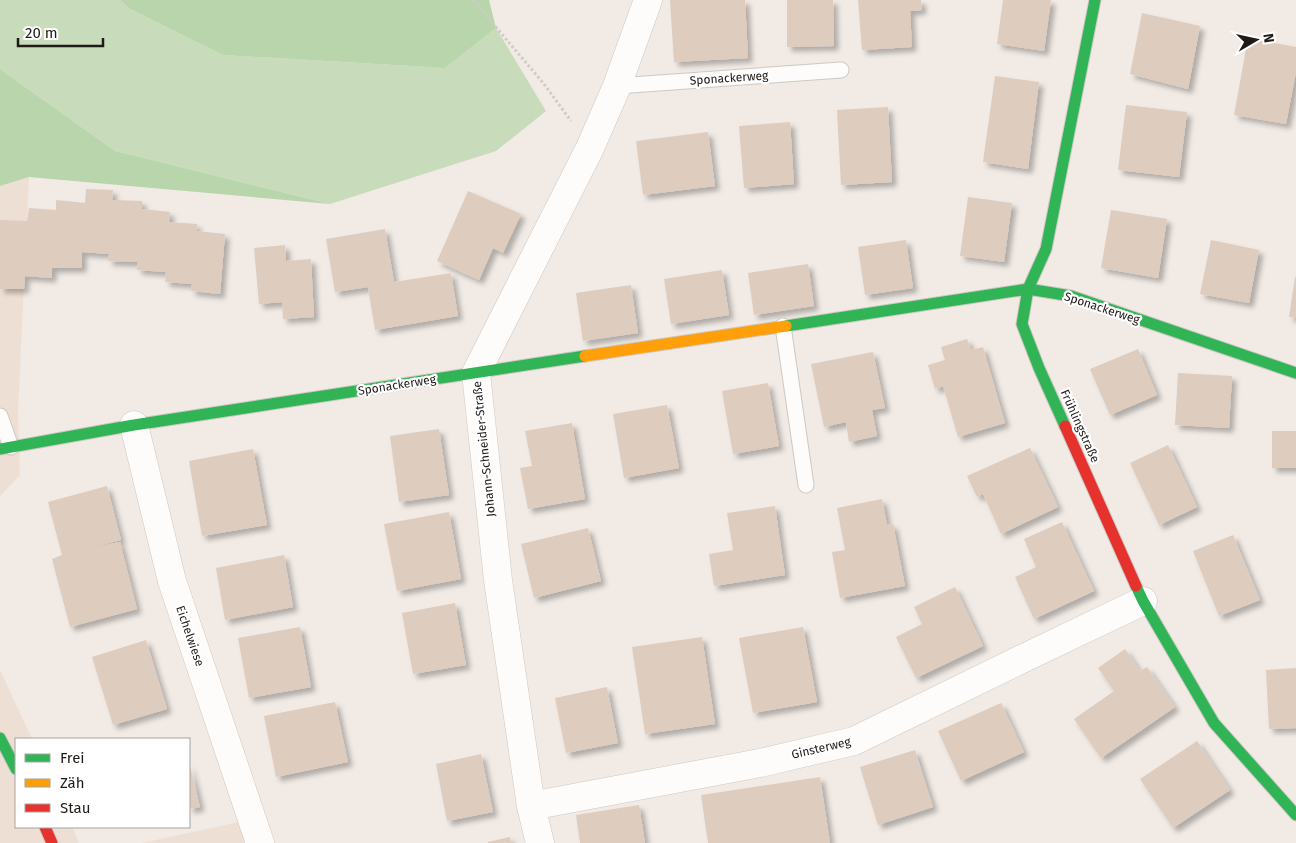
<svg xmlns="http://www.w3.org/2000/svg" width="1296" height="843" viewBox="0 0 1296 843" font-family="'Fira Sans',sans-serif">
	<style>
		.built { fill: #eedfd5 }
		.green { fill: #c8dcbc }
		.forest { fill: #b8d5ab }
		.building { fill: #deccbf; filter: url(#shadow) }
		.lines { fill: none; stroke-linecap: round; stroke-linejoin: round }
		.lane-casing { stroke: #cec8c3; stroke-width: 17 }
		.street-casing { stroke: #cec8c3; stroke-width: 29 }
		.fast-casing { stroke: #cec8c3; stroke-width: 13 }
		.slow-casing { stroke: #cec8c3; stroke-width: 13 }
		.jam-casing { stroke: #cec8c3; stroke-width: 13 }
		.path { stroke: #ceccca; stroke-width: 3; stroke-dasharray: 2.5 2.5; stroke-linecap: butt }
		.lane { stroke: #fdfcfb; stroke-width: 15 }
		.street { stroke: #fdfcfb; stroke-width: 28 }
		.fast { stroke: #30b455; stroke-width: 11 }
		.slow { stroke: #ff9f0a; stroke-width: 11 }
		.jam { stroke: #e5322d; stroke-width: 11 }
		.labels { text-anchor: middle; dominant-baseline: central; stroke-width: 4.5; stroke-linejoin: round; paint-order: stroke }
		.street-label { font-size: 12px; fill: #1f1a17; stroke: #fff }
	</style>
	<defs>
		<filter id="shadow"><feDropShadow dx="4.5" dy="4.5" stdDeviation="2.5" flood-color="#0004"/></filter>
	</defs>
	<rect width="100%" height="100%" fill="#f1eae5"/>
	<path class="built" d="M29 177 18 411 20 475 0 496V186Z
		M0 670 32 739H16V827H72L79 843H0Z
		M239 822 245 843H142Z"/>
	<path class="green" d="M0 0H120L130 9 223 55 445 68 496 28 546 111 496 151 330 204 115 151 0 69Z"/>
	<path class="forest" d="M120 0H489L496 28 445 68 223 55 130 9Z
		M0 69 115 151 330 204 29 177 0 186Z"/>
	<path class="building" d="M670 0H745L748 58 674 62Z
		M787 0H833L834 46 787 47Z
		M858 0H921L922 10 910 11 912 47 862 50Z
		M1003 0H1051L1044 51 997 44Z
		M1142 13 1200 26 1188 89 1130 74Z
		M1248 38 1296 47V72L1286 124 1234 115Z
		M995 76 1039 82 1028 169 983 162Z
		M1126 105 1187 112 1179 177 1118 170Z
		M888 107 892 182 841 185 837 110Z
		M790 122 794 184 744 188 739 126Z
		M708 132 715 186 643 195 636 141Z
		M86 189 113 190 112 200 142 201V209L170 212 169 222 197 224 196 231 225 234 220 294 191 291 192 284 165 282 166 272 137 270 138 262 108 261 109 254 82 252V268H52V278L25 276 24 289H0V220L27 221 29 208 56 210V200L85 203Z
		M468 191 521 214 503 253 493 248 479 280 437 261Z
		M968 197 1012 203 1004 262 960 256Z
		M1111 210 1167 219 1158 278 1101 268Z
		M385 229 394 282 451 273 458 316 375 330 368 287 335 292 326 239Z
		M906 240 913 288 865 295 858 247Z
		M1211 240 1259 250 1249 303 1200 294Z
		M285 245 286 261 311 259 314 317 283 319 282 302 259 304 254 248Z
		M808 264 814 306 754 315 748 273Z
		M722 270 729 315 671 324 664 279Z
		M1295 277H1296V318L1289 317Z
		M631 285 638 333 583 341 576 293Z
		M967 339 971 350 983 347 1005 423 958 437 943 386 935 389 928 365 945 360 941 347Z
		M1138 349 1157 395 1110 415 1090 369Z
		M873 352 885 408 872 410 877 436 849 442 846 422 824 427 811 364Z
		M1178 373 1232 376 1229 428 1175 425Z
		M768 383 779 446 733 454 722 391Z
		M667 405 679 468 624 478 613 414Z
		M572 423 585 499 528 509 520 468 532 466 525 431Z
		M439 429 449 495 399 502 390 436Z
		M1272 431H1296V468H1272Z
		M1168 445 1197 507 1159 525 1130 463Z
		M1030 448 1058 507 1001 534 983 494 977 497 967 476Z
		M253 449 267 525 202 536 189 461Z
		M107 486 121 540 89 548 120 542 137 609 70 627 52 559 62 555 48 502Z
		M882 499 887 525 893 524 905 586 840 598 832 552 845 550 837 508Z
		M775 506 785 575 714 586 709 554 733 550 727 513Z
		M449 512 461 579 397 591 384 524Z
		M1062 522 1094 591 1034 619 1015 577 1036 567 1024 539Z
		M588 528 601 581 534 598 521 544Z
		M1233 535 1260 600 1219 616 1193 551Z
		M284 555 293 607 225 620 216 568Z
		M955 587 983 646 916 678 896 637 922 624 914 607Z
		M455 603 466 665 413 674 402 613Z
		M300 627 311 687 249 698 238 638Z
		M803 627 817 702 753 713 739 638Z
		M702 637 715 724 645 734 632 647Z
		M146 640 167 709 113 725 92 657Z
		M1125 649 1140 671 1147 667 1175 707 1101 758 1074 719 1114 691 1098 668Z
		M1296 668V728L1269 729 1266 670Z
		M607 687 618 743 566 753 555 698Z
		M335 702 348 762 276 777 264 716Z
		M1001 703 1024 752 961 781 938 731Z
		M1197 741 1230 790 1173 828 1140 779Z
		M915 750 933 807 878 825 860 767Z
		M481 754 493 812 447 821 436 764Z
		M189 762 200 807 189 809Z
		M820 777 830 843H708L701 795Z
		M639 805 645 843H580L576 815Z
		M510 837 511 843H488V842Z"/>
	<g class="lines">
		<g class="lane-casing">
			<path id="lane" d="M617 86 841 70
				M783 326 806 485
				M0 416 11 447"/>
		</g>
		<g class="street-casing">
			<path id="street" d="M134 425 172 581 260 843
				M531 806 760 763 854 741 1026 657 1143 601
				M540 843 531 806 498 580 476 373 590 148 617 86 648 0"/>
		</g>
		<g class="fast-casing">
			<path id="fast" d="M786 326 1028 289 1071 296 1296 373
				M1065 426 1039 368 1022 324 1028 289 1046 249 1095 0
				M0 449 134 425 585 356
				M1136 586 1143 601 1214 723 1296 815
				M0 738 16 769"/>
		</g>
		<g class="slow-casing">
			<path id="slow" d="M585 356 786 326"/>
		</g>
		<g class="jam-casing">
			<path id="jam" d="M1065 426 1136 586
				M45 827 52 843"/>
		</g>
		<path class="path" d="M473 0 544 84 571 121"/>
		<use href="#lane" class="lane"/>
		<use href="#street" class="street"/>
		<use href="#fast" class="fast"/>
		<use href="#slow" class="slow"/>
		<use href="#jam" class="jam"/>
	</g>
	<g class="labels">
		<g class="street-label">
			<text transform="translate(729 78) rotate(-4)">Sponackerweg</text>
			<text transform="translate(1102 308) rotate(18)">Sponackerweg</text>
			<text transform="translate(397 385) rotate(-9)">Sponackerweg</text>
			<text transform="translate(1080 426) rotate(66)">Frühlingstraße</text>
			<text transform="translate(484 449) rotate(-96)">Johann-Schneider-Straße</text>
			<text transform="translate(190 636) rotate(71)">Eichelwiese</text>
			<text transform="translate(821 748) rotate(-13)">Ginsterweg</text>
		</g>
	</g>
	<rect x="15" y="738" width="175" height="90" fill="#ffffff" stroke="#a5a3a2"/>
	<rect x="25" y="754" width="25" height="8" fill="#30b455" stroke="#a5a3a2"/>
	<text x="60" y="763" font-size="15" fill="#1f1a17">Frei</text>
	<rect x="25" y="779" width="25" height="8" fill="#ff9f0a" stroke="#a5a3a2"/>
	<text x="60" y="788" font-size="15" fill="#1f1a17">Zäh</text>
	<rect x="25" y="804" width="25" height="8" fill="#e5322d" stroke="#a5a3a2"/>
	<text x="60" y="813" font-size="15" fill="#1f1a17">Stau</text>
	<g transform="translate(1256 40) rotate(81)" stroke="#ffffff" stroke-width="4" paint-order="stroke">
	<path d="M0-4L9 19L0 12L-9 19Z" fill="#1f1a17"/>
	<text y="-8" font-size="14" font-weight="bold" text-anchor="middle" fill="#1f1a17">N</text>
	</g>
	<path d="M18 38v8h85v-8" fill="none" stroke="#1f1a17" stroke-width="2.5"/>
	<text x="25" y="38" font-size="15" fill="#1f1a17" stroke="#ffffff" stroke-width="4" paint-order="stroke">20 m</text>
</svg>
